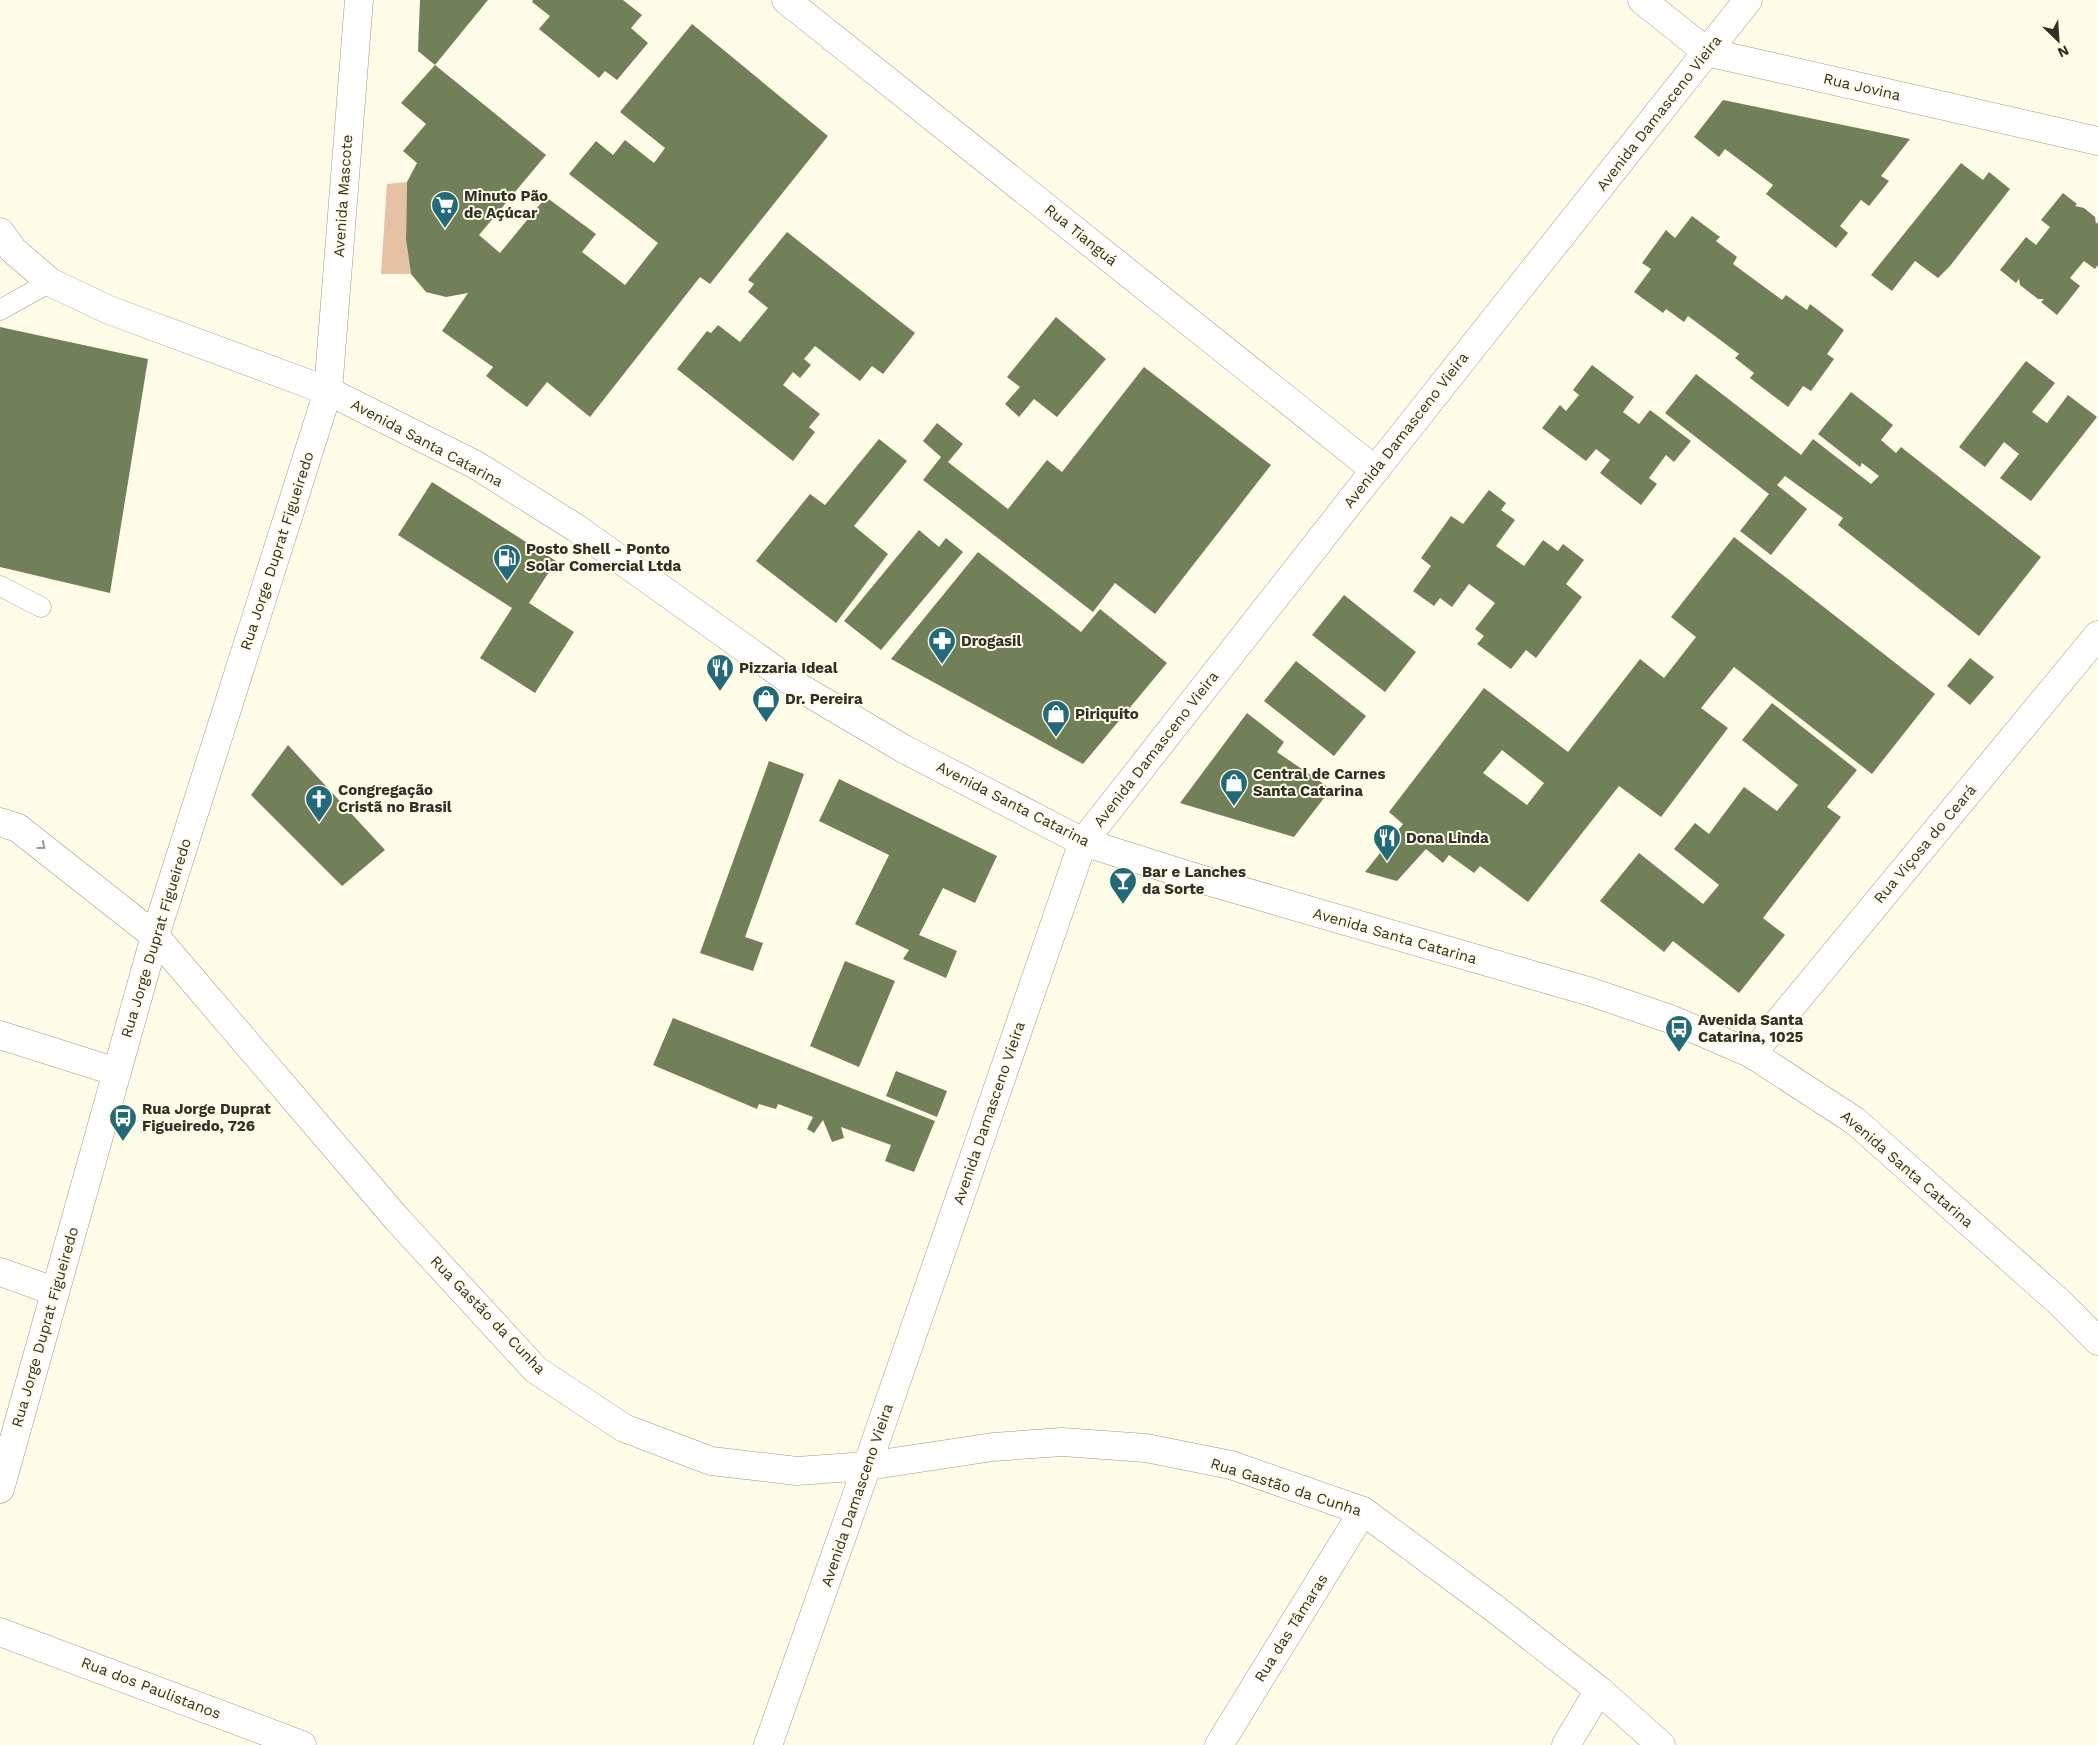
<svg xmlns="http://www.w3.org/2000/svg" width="2098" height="1745" viewBox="0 0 2098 1745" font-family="'Work Sans',sans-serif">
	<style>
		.green { fill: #e5c1a6 }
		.building { fill: #718058; fill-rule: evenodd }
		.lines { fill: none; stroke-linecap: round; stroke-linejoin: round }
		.service-casing { stroke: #9c9a86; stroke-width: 21 }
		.minor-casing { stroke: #9c9a86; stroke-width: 29 }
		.tertiary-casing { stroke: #9c9a86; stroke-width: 29 }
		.service { stroke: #fff; stroke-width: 20 }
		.minor { stroke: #fff; stroke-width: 28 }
		.tertiary { stroke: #fff; stroke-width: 28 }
		.oneway { stroke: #989894 }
		.labels { text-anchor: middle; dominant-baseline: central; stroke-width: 4; stroke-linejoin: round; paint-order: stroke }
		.street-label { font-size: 15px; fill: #313028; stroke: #fefce6 }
		.poi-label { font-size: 15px; font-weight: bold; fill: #313028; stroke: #fefce6; text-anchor: start }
	</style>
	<rect width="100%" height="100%" fill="#fefce6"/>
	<!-- green -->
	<path class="green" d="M407,182l-1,58 5,34h-30l6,-90z"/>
	<!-- building -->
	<path class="building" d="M420,0h68l-53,65 -17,-14z
		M533,0h90l19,15 -11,13 17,15 -31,37 -12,-9 -6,7 -60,-49 11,-13 -18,-14z
		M692,24l136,112 -118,148 -10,-7 -110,140 -43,-35 -20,25 -41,-31 7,-9 -51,-36 26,-38 -22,4 -20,-5 -15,-18 -5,-34 1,-58 10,-19 -14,-12 23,-27 -25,-21 34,-38 111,90 -67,80 21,18 46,-56 50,37 -14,18 43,33 33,-42 -89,-69 27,-33 17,14 12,-15 29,23 11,-15 -45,-36z
		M1723,100l154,32 33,7 -29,37 8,5 -20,25 -8,-6 -21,26 8,7 -12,15 -70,-54 7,-9 -48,-36 -6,8 -25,-20z
		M1961,163l22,17 6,-8 21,17 -60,77 -12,12 -23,-17 -23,30 -21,-16z
		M2063,193l14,11 -2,2 9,2 11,9 1,7 2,-2v43l-3,4 -11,-8 -14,17 10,8 -23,29 -16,-13 3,-3h-6l-18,-14 -1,-6 -3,4 -16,-13 26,-33 10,8 14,-18 -9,-7z
		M1692,216l28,21 -4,4 21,16 -4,7 49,36 4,-5 21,15 3,-6 34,26 -17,24 7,5 -23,32 -8,-5 -15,21 -38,-29 4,-5 -19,-15 4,-4 -51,-38 -4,6 -18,-13 -3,4 -29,-21 17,-23 -9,-6 24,-33 9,8z
		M787,232l128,101 -32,41 -11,-8 -12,15 -45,-35 -11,13 7,6 -11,13 -7,-6 -10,13 37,29 -11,13 6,5 -22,29 -116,-92 30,-38 4,2 7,-8 22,17 28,-34 -20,-16 6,-8 -6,-4z
		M1056,317l50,42 -49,58 -23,-18 -15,18 -14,-13 15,-17 -13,-10z
		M0,327l148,32 -38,234 -110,-26z
		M2026,361l29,22 -23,29 15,11 21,-28 29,22 -66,84 -31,-23 19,-24 -15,-12 -19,25 -26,-20z
		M1592,365l42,32 -11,15 16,12 11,-14 41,31 -17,21 -8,-7 -17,23 8,6 -16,21 -41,-32 10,-13 -14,-11 -10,12 -44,-33 18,-23 6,6 13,-16 -6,-5z
		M1144,367l127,98 -116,149 -40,-31 -22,29 -170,-132 18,-23 -18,-16 14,-18 26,21 -15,18 60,47 39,-49 15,12z
		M1696,374l105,81 12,-16 58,45 8,-8 -17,-13 -2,4 -42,-33 33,-42 42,33 -12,15 15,13 5,-6 140,110 -62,79 -141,-111 5,-7 -58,-42 -8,9 30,24 -36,46 -31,-24 29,-37 -104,-81z
		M879,439l28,22 -53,65 34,28 -52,69 -80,-62 54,-67 15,11z
		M432,482l124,79 -27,42 45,29 -39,61 -55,-35 32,-50 -114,-73z
		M1489,490l17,13 -5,7 14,10 -19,26 28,20 19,-26 15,11 5,-7 21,16 -18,24 16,13 -46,61 -10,-8 -15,19 -34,-25 7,-8 -9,-7 20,-26 -26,-19 -17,23 -12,-9 -6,8 -21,-15 18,-25 -10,-8 30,-42 12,8z
		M919,530l20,17 7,-9 17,14 -82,98 -37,-29z
		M1734,537l201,157 -63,80 -138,-107 -33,41 27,20 -67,89 -42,-31 -91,116 -48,-36 -6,7 -25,-18 -6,8 -17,-14 -29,32 -32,-9 38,-48 -14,-12 95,-124 84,64 72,-93 24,19 32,-41 -25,-20zM1502,750l42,33 -17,22 -44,-32z
		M978,552l103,80 19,-23 67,54 -84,101 -192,-105z
		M1344,595l72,57 -31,40 -73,-57z
		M1970,658l24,19 -24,28 -23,-19z
		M1296,661l70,55 -32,40 -70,-55z
		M1772,703l85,67 -30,37 14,10 -78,101 22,17 -46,58 -66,-52 -9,11 -64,-51 39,-48 64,51 16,-19 -45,-36 21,-26 14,11 35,-47 33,24 21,-26 -56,-45z
		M1247,713l37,29 -7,10 54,37 -37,48 -114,-34z
		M288,745l97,105 -43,36 -91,-91z
		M769,761l35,13 -59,163 18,6 -10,28 -53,-18z
		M839,779l158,77 -22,47 -32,-15 -24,47 38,16 -11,27 -43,-19 6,-9 -54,-26 34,-69 -70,-34z
		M845,961l50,20 -36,86 -49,-21z
		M673,1018l262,103 -21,51 -29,-11 6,-16 -50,-18 3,11 -12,4 -9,-22 -9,13 -7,-4 6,-12 -35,-13 -2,5 -17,-5 -2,5 -104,-44z
		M896,1071l51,20 -10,26 -51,-21z"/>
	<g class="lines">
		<defs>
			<path id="service" d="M0,310l50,-28
				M0,586l41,21"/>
			<path id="minor" d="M786,0l589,470
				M1642,0l65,52 391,89
				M328,391l31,-391
				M0,822l18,6 137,108 242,283 139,151 88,58 87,33 86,10 70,-5 126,-19 69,-5 84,6 85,17 132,46 131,97 105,82 62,55
				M0,1035l117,37
				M1752,1054l346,-419
				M0,1272l54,19
				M0,1632l302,113
				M768,1745l99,-279 216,-624 292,-372 373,-470
				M1219,1745l144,-234
				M1566,1745l33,-55"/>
			<path id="tertiary" d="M0,232l13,18 37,32 59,28 219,81 148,74 100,63 223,159 105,62 179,93 114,36 394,114 82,28 79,34 103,67 203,180 40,40
				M0,1489l155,-553 173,-545"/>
		</defs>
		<!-- service casing -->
		<use href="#service" class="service-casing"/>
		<!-- minor casing -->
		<use href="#minor" class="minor-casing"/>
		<!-- tertiary casing -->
		<use href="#tertiary" class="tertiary-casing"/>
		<!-- service -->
		<use href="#service" class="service"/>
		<!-- minor -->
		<use href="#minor" class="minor"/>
		<!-- tertiary -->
		<use href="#tertiary" class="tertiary"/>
	</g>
	<!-- one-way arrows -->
	<defs><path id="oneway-chevron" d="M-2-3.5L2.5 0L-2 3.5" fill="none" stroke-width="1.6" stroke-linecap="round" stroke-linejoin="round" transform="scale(1.25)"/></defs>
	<use class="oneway" href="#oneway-chevron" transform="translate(42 846) rotate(38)"/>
	<!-- icons -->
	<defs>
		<symbol id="supermarket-pin" viewBox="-11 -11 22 30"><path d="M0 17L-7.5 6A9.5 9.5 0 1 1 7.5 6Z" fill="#236a78" stroke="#fefce6"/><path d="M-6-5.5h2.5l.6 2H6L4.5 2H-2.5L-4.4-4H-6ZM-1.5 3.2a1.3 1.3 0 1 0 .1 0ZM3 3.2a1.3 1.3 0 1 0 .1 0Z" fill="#fff"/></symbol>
		<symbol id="fuel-pin" viewBox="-11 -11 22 30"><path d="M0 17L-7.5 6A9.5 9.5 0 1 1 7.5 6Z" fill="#236a78" stroke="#fefce6"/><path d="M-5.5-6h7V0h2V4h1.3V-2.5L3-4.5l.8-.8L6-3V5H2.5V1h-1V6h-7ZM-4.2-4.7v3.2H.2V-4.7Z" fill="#fff"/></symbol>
		<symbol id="pharmacy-pin" viewBox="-11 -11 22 30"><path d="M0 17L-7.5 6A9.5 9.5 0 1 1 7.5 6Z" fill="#236a78" stroke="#fefce6"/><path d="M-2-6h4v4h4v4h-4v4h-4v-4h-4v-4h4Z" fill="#fff"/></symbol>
		<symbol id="restaurant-pin" viewBox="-11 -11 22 30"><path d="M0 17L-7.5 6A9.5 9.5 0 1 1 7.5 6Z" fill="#236a78" stroke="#fefce6"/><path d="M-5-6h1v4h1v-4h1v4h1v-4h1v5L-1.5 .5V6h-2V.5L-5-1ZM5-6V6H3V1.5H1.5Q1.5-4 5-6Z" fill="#fff"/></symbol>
		<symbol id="shop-pin" viewBox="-11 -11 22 30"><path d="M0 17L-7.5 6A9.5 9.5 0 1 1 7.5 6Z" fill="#236a78" stroke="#fefce6"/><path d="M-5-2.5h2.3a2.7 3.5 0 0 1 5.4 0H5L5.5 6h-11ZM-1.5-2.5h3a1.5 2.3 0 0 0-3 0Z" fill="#fff"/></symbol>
		<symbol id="church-pin" viewBox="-11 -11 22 30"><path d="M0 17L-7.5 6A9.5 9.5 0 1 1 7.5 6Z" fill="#236a78" stroke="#fefce6"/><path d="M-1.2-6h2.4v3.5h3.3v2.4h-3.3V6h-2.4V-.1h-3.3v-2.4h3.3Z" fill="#fff"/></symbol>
		<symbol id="bar-pin" viewBox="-11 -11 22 30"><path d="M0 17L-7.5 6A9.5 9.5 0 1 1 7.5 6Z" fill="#236a78" stroke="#fefce6"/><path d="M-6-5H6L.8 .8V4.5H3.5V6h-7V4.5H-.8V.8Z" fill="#fff"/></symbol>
		<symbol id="bus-pin" viewBox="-11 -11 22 30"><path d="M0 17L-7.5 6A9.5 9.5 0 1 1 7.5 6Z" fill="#236a78" stroke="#fefce6"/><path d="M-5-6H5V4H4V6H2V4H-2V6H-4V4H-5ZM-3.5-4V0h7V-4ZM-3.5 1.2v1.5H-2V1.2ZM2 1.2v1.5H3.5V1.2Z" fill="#fff"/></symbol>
	</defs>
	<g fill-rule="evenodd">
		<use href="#supermarket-pin" x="429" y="189" width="32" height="43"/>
		<use href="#fuel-pin" x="491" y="542" width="32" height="43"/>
		<use href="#pharmacy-pin" x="926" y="625" width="32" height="43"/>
		<use href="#restaurant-pin" x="704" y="652" width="32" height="43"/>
		<use href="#shop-pin" x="750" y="683" width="32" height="43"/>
		<use href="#shop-pin" x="1040" y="698" width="32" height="43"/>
		<use href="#shop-pin" x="1218" y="767" width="32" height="43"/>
		<use href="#church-pin" x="303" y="783" width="32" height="43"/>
		<use href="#restaurant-pin" x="1371" y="822" width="32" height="43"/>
		<use href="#bar-pin" x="1107" y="865" width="32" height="43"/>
		<use href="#bus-pin" x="1663" y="1013" width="32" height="43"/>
		<use href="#bus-pin" x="107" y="1102" width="32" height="43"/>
	</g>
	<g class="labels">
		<!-- street labels -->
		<g class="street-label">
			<text transform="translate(1862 87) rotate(13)">Rua Jovina</text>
			<text transform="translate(1659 113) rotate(-52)">Avenida Damasceno Vieira</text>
			<text transform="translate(343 196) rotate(-86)">Avenida Mascote</text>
			<text transform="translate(1081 235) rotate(39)">Rua Tianguá</text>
			<text transform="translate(1406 430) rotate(-52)">Avenida Damasceno Vieira</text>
			<text transform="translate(427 443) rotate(28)">Avenida Santa Catarina</text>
			<text transform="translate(277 551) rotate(-72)">Rua Jorge Duprat Figueiredo</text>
			<text transform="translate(1156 749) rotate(-52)">Avenida Damasceno Vieira</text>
			<text transform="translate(1013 804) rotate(27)">Avenida Santa Catarina</text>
			<text transform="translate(1925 844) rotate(-50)">Rua Viçosa do Ceará</text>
			<text transform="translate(1395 936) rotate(16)">Avenida Santa Catarina</text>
			<text transform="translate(156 938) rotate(-73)">Rua Jorge Duprat Figueiredo</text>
			<text transform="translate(989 1113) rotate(-71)">Avenida Damasceno Vieira</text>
			<text transform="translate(1907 1169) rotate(41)">Avenida Santa Catarina</text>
			<text transform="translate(488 1315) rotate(46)">Rua Gastão da Cunha</text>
			<text transform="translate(45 1327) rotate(-74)">Rua Jorge Duprat Figueiredo</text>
			<text transform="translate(1286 1487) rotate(18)">Rua Gastão da Cunha</text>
			<text transform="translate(857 1495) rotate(-71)">Avenida Damasceno Vieira</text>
			<text transform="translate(1291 1628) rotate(-58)">Rua das Tâmaras</text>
			<text transform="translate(151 1688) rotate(21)">Rua dos Paulistanos</text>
		</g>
		<!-- poi labels -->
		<g class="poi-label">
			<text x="464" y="196">Minuto Pão<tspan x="464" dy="17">de Açúcar</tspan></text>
			<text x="526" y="549">Posto Shell - Ponto<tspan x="526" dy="17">Solar Comercial Ltda</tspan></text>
			<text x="961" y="641">Drogasil</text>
			<text x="739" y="668">Pizzaria Ideal</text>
			<text x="785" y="699">Dr. Pereira</text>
			<text x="1075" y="714">Piriquito</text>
			<text x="1253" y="774">Central de Carnes<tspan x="1253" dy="17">Santa Catarina</tspan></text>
			<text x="338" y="790">Congregação<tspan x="338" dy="17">Cristã no Brasil</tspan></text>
			<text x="1406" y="838">Dona Linda</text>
			<text x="1142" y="872">Bar e Lanches<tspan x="1142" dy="17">da Sorte</tspan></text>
			<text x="1698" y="1020">Avenida Santa<tspan x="1698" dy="17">Catarina, 1025</tspan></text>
			<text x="142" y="1109">Rua Jorge Duprat<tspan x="142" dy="17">Figueiredo, 726</tspan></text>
		</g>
	</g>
	<!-- north arrow -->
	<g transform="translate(2058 40) rotate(155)" stroke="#fefce6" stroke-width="4" paint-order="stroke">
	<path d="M0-4L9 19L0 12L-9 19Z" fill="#313028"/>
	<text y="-8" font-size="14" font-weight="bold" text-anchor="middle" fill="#313028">N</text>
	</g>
</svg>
